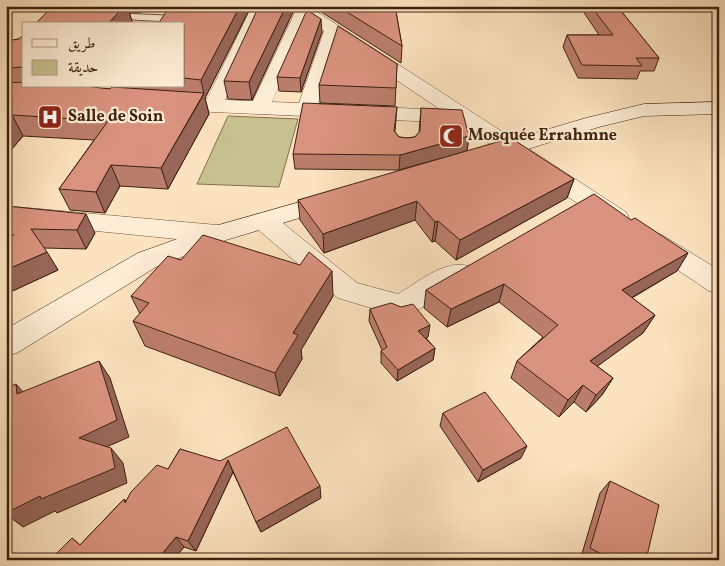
<svg xmlns="http://www.w3.org/2000/svg" width="725" height="566" viewBox="0 0 725 566" font-family="Vollkorn,Amiri,serif">
	<style>
		.green { fill: #c6c18e; stroke: #82704e }
		.lines { fill: none; stroke-linecap: round; stroke-linejoin: round }
		.service-casing { stroke: #6e513b; stroke-width: 2 }
		.minor-casing { stroke: #6e513b; stroke-width: 1 }
		.secondary-casing { stroke: #3e200f; stroke-width: 1 }
		.service { fill: #fdedd5; fill-rule: evenodd }
		.minor { fill: #fdedd5; fill-rule: evenodd }
		.secondary { fill: #fdedd5; fill-rule: evenodd }
		.wall { fill: #bb7e6c; stroke: #3e200f }
		.shaded-wall { fill: #986658; stroke: #3e200f }
		.building { fill: #d9927e; stroke: #3e200f }
		.labels { text-anchor: middle; dominant-baseline: central; stroke-width: 4.5; stroke-linejoin: round; paint-order: stroke }
		.far-poi-label { font-size: 16px; font-weight: bold; fill: #3e200f; stroke: #fdedd5; text-anchor: start }
	</style>
	<rect width="100%" height="100%" fill="#fce3bf"/>
	<filter id="stains"><feTurbulence type="fractalNoise" baseFrequency=".004" numOctaves="4"/><feColorMatrix values="0 0 0 0 .2 0 0 0 0 .09 0 0 0 0 .02 0 0 0 .5 -.17"/></filter>
	<radialGradient id="worn" r=".72"><stop offset=".6" stop-color="#630" stop-opacity="0"/><stop offset="1" stop-color="#630" stop-opacity=".3"/></radialGradient>
	<!-- green -->
	<path class="green" d="M228,116l70,3 -19,68 -82,-3z"/>
	<g class="lines">
		<defs>
			<path id="service" d="M109,13l68,3 5,3 -5,3 -71,-4 -2,-2z"/>
			<path id="minor" d="M252,6h15l-42,94 28,1 42,-89 -5,-6h18l318,206 3,6 -3,6 -9,2 -9,-2 -149,-101 -246,-11 -51,-5 -3,-4 3,-4h45zM307,20l17,11 -25,72 -27,-1zM337,40l104,70 -123,-6z
				M6,206l211,19 9,3 4,6 -4,6 -9,3 -211,-21z
				M264,213l9,2 84,68 41,11c19,-11 47,-35 70,-28l4,7 -4,7 -57,34 -10,3 -63,-19 -83,-71 -3,-6 3,-6z
				M653,232l9,3 57,35v24l-10,-3 -65,-44 -4,-6 4,-6z"/>
			<path id="secondary" d="M719,102v12l-75,2 -45,11 -113,35 -8,-2 -3,-5 3,-5 108,-32 58,-14z
				M335,192l8,3 4,5 -4,5 -117,35 -70,27 -139,86 -11,3v-27l132,-76 70,-25z"/>
		</defs>
		<!-- service casing -->
		<use href="#service" class="service-casing"/>
		<!-- minor casing -->
		<use href="#minor" class="minor-casing"/>
		<!-- secondary casing -->
		<use href="#secondary" class="secondary-casing"/>
		<!-- service -->
		<use href="#service" class="service"/>
		<!-- minor -->
		<use href="#minor" class="minor"/>
		<!-- secondary -->
		<use href="#secondary" class="secondary"/>
	</g>
	<!-- wall -->
	<path class="wall" d="M53,6h92l-5,7 -11,-1 3,9z
		M180,6h71l-46,92 4,16 -41,75 -48,-3 -15,27 -35,-3 -11,-21 35,-49 -71,-4 -17,20v-115l13,-2 5,-5v52l86,3 17,-1v-2h57v-62l-5,-16z
		M312,6h83l7,40 -1,17z
		M581,6h36l42,52 -5,13h-14l-3,8 -59,-1 -15,-31 4,-12h32l-18,-27z
		M293,12l-41,88 -24,-1 -4,-18z
		M322,32l-21,60 -22,-1 -2,-14z
		M397,64l-2,42 -75,-3 -1,-18z
		M397,107l-2,25 4,5 8,1 8,-1 4,-5 2,-24 48,28 -2,15 -68,19 -104,-1 -2,-15z
		M574,179l-7,19 -111,62 -21,-19 -3,1 -17,-22 -91,33 -24,-33 -2,-20z
		M6,206l89,27 -9,16 -42,-1 14,22 -52,24z
		M631,220l57,33 -11,18 -45,27 23,17 -12,18 -46,33 16,12 -11,17 -16,17 -12,-10 -15,15 -48,-39 6,-17 26,-24 -44,-35 -52,25 -23,-19 2,-18z
		M181,260l152,36 -32,54 1,9 -22,37 -135,-50 -12,-25 7,-7 -9,-18z
		M370,309l58,28 -2,1 9,10 -2,12 -36,21 -16,-18v-12l1,-1 -13,-29z
		M443,413l78,45 -43,24 -38,-56z
		M180,449l141,49 -60,34 -28,-60 -37,79 -12,-4 -11,13h-123l22,-22 8,7 44,-46 2,2 42,-32z
		M610,481l36,79h-61l-4,-3 19,-64z"/>
	<!-- shaded-wall -->
	<path class="shaded-wall" d="M85,6h21l-15,17z
		M124,6h3l5,15 -2,3h-22z
		M138,6h7l-5,7z
		M240,6h11l-46,92 4,16 -41,75 -7,-21 43,-74 -3,-14z
		M286,6h6l1,6 -41,88 -3,-18z
		M321,19l1,13 -21,60 -1,-14z
		M12,115l11,21 -17,20v-34z
		M469,136l-2,15 -68,19 1,-15z
		M111,165l9,21 -15,27 -9,-21z
		M574,179l-7,19 -111,62 4,-20z
		M417,201l-2,19 -91,33 -1,-19z
		M86,214l9,19 -9,16 -9,-19z
		M438,221l-3,20 -3,1 3,-20z
		M47,252l11,18 -52,24v-24z
		M688,253l-11,18 -65,38 10,-19z
		M332,271l1,25 -32,54 1,9 -22,37 -5,-23 18,-40z
		M504,284l-5,18 -52,25 4,-18z
		M655,315l-12,18 -63,46 10,-18z
		M430,325l-2,12 -11,5 1,-11z
		M435,348l-2,12 -36,21 1,-11z
		M99,361l11,17 19,59 -36,16 -14,-15z
		M613,378l-11,17 -16,17 10,-17z
		M16,384l15,17 -14,-7z
		M583,385l-9,17 -15,15 9,-17z
		M527,446l-6,12 -43,24 5,-12z
		M111,448l12,15 4,20 -70,30 -2,-2 -32,16 -17,-13v-1z
		M228,460l5,12 -37,79 -8,-10z
		M320,486l1,12 -60,34 -5,-10z
		M176,537l8,10 -11,13h-16z"/>
	<!-- building -->
	<path class="building" d="M53,6h32v2h18l1,-2h20l-16,18h-73z
		M180,6h60l-39,74 -17,-2v-54h-26l10,-15 11,-1z
		M259,6h27l-37,76 -25,-1z
		M337,6h58l7,40z
		M591,6h26l42,52h-23l6,8 -60,-1 -15,-30h46z
		M307,10l14,9 -21,59 -23,-1z
		M338,26l59,38 -1,24 -77,-3z
		M24,34v33l-18,1v-27l13,-2z
		M24,82v4h60l26,3 2,-2 92,6 -43,75 -50,-3 -15,27 -37,-3 49,-68 -96,-6 -6,7v-39z
		M303,103l94,4 -3,24 5,6 8,1 8,-1 5,-6 1,-23 41,2 7,26 -69,19 -107,-1z
		M511,138l63,41 -114,61 -22,-19 -3,1 -18,-21 -94,33 -25,-34z
		M594,194l37,26 4,-2 53,35 -66,37 33,25 -65,46 23,17 -17,17 -13,-10 -15,15 -51,-39 41,-36 -54,-41 -53,25 -25,-19z
		M6,206l80,8 -9,16 -46,-1 16,23 -41,18v-32l8,-3 -8,1z
		M203,235l97,30 9,-13 23,19 -39,62 5,2 -23,38 -142,-52 16,-18 -18,-7 37,-40 13,4z
		M391,303l10,4 12,-3 17,21 -12,6 17,17 -37,22 -17,-19 6,-4 -17,-38z
		M99,361l18,59 -38,18 32,10 4,20 -74,31 -1,-3 -34,17v-125l10,-4 1,10z
		M485,392l42,54 -44,24 -40,-57z
		M287,427l33,59 -64,36 -28,-62 -40,81 -12,-4 -19,23h-107l22,-22 8,7 44,-46 1,4 6,-11 26,-27 11,4 12,-20 40,12z
		M610,481l49,24 -13,55h-33l-23,-12z"/>
	<!-- icons -->
	<defs>
		<symbol id="hospital-square" viewBox="-11 -11 22 22"><rect x="-9" y="-9" width="18" height="18" rx="4" fill="#8f2418" stroke="#fdedd5"/><path d="M-5-5h3v3.5h4V-5h3V5h-3V1.5h-4V5h-3Z" fill="#fff"/></symbol>
		<symbol id="mosque-square" viewBox="-11 -11 22 22"><rect x="-9" y="-9" width="18" height="18" rx="4" fill="#8f2418" stroke="#fdedd5"/><path d="M3.5-4.9A6 6 0 1 0 3.5 4.9A5 5 0 1 1 3.5-4.9Z" fill="#fff"/></symbol>
	</defs>
	<g fill-rule="evenodd">
		<use href="#hospital-square" x="36" y="103" width="28" height="28"/>
		<use href="#mosque-square" x="437" y="122" width="28" height="28"/>
	</g>
	<g class="labels">
		<!-- far-poi labels -->
		<g class="far-poi-label">
			<text x="68" y="117">Salle de Soin</text>
			<text x="468" y="136">Mosquée Errahmne</text>
		</g>
	</g>
	<!-- margin -->
	<rect width="725" height="566" fill="none" stroke="#fce3bf" stroke-width="25"/>
	<rect x="8" y="8" width="710" height="551" fill="none" stroke="#3e200f" stroke-width="2.5"/>
	<rect x="12" y="12" width="700" height="541" fill="none" stroke="#3e200f"/>
	<!-- legend -->
	<rect x="22" y="22" width="162" height="65" fill="#fdedd5" stroke="#b19b86"/>
	<rect x="32" y="39" width="25" height="8" fill="#fdedd5" stroke="#b19b86"/>
	<text x="68" y="48" font-size="15" fill="#3e200f">طريق</text>
	<rect x="32" y="60" width="25" height="15" fill="#c6c18e" stroke="#b19b86"/>
	<text x="68" y="72" font-size="15" fill="#3e200f">حديقة</text>
	<rect width="100%" height="100%" filter="url(#stains)"/>
	<rect width="100%" height="100%" fill="url(#worn)"/>
</svg>
